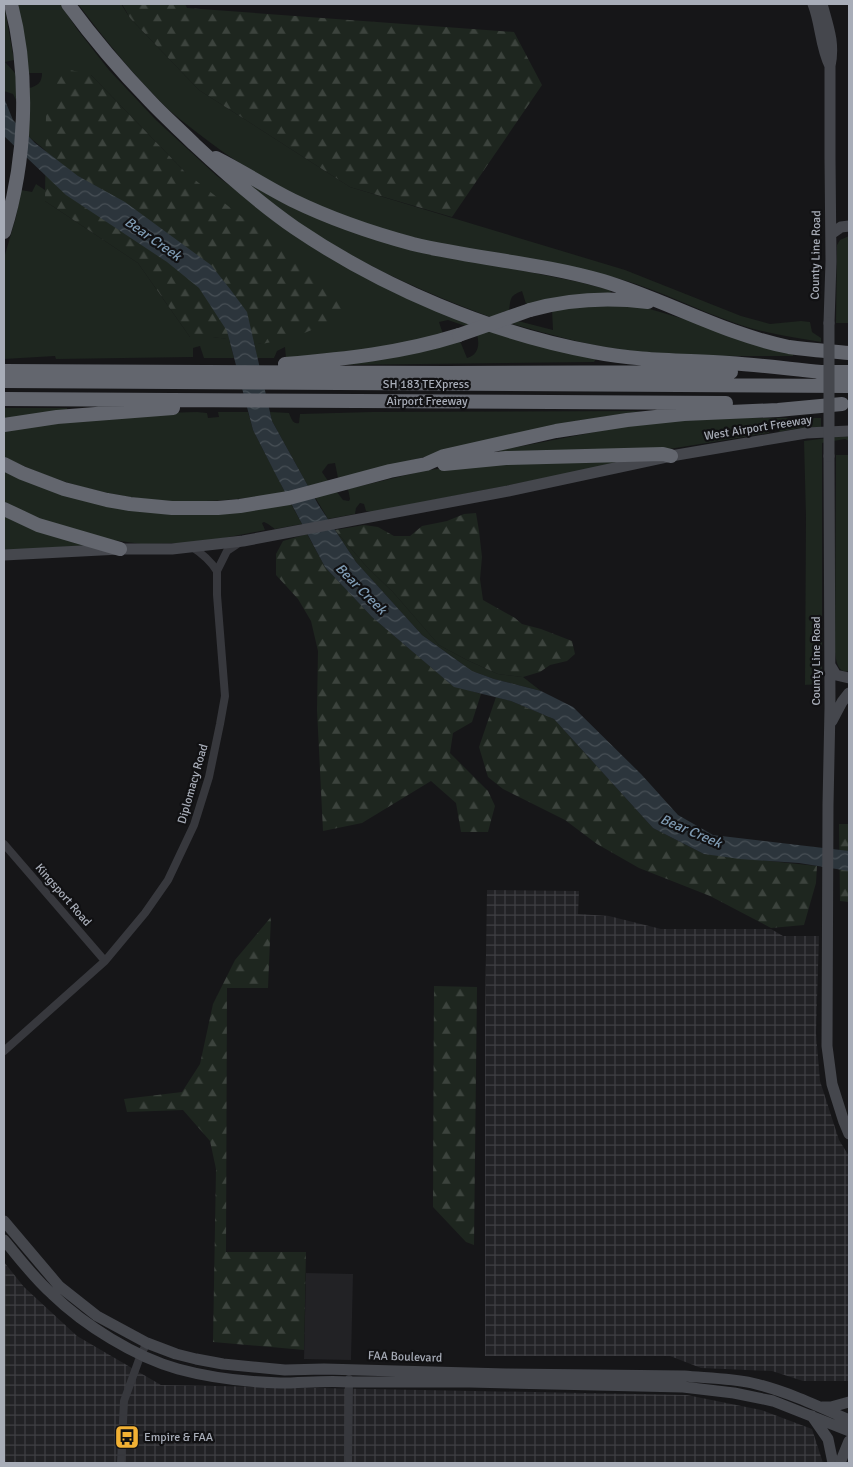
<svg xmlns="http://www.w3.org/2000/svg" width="853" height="1467" viewBox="0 0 853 1467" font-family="Signika,sans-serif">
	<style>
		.built { fill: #222225 }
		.industrial { fill: url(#industrial-grid) }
		.green { fill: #1e261f }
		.forest { fill: url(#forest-firs) }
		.water { fill: url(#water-waves) }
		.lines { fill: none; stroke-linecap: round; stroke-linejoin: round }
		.street { stroke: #37383d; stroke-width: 8 }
		.secondary { stroke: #45474d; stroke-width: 11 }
		.highway { stroke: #63666e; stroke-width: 14 }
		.secondary-bridge { stroke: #45474d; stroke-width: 11 }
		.highway-bridge { stroke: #63666e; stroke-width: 14 }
		.labels { text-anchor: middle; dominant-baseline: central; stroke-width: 4.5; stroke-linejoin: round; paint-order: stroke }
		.street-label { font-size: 12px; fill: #a8adb8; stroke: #111113 }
		.poi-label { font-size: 12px; fill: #a8adb8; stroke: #111113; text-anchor: start }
		.water-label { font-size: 14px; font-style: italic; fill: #7f9bb3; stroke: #111113 }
	</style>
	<defs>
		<pattern id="industrial-grid" width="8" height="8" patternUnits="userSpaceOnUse" patternTransform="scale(1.25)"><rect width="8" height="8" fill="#222225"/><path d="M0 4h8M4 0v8" fill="none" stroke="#3f3f43"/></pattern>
		<pattern id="forest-firs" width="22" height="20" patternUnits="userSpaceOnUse" patternTransform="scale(1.25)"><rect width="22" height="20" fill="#1e261f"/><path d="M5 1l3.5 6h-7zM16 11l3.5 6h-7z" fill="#3c433d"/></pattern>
		<pattern id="water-waves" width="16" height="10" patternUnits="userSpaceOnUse" patternTransform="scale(1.25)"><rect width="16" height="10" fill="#2c353c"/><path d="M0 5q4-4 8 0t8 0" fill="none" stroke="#485056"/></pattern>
	</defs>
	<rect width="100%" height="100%" fill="#161618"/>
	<!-- built -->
	<path class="built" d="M306,1273l47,1 -2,86 -47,-1z"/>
	<!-- industrial -->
	<path class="industrial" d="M487,890l92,1 -1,23 31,2 52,13h110l12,7h36l-3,97 4,48 19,59 10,16v225h-46l-31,-10 -71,-3 -31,-12h-185v-335z
		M4,1262l20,25 53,49 84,49 526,10 74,15 51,19 11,34h-819z"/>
	<!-- green -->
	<path class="green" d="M4,4l10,56 -9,2 11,12v26l-3,-6 -9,-3z
		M18,4h42l17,25 32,41 47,50 61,56 81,61 179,88 -6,3 -23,-8 -9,2 5,15 -33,8 -125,13 -1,-11 -8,4 -3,7h-17l-3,-16 8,2 -77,-172 -94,-97 -45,39v37l-18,-15 1,-48c9,-2 13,-6 13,-15h-14z
		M78,4h43l9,14 69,72 151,97 275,83 116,46 29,8 31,-3 9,1 2,10 9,6v4c-29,-5 -59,-9 -86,-19 -38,-13 -76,-33 -115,-44 -66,-18 -136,-25 -203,-40 -79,-17 -159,-58 -222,-108 -9,-7 -18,-14 -26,-21 -34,-33 -63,-69 -91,-106z
		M229,168l205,85 145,29 31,8 1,3 -84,14 -5,-16c-13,5 -11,8 -13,20h-5l-4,6 -4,2c-75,-27 -153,-62 -217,-110 -17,-13 -33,-27 -50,-41z
		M36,184l9,6v11l93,62 52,74h23l16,2 5,19h-30l-4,-12 -7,2v9l-137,2 -1,-3 -51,3v-101l12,-41 5,-27 11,2z
		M849,236v87h-13l1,-78 3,-5z
		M584,305l59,2 150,44v5c-56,0 -113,1 -169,-6 -39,-5 -78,-17 -116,-27l6,-3 39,10 -1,-20z
		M488,330l108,29 -2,3 -260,3 126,-24 7,17c11,-3 13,-13 10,-23z
		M4,408h63v3l-63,9z
		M641,411l-72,11 -231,56 -3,-15 -7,1 -6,8 6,9 -20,5 -36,-65 -2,-9 19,1c2,5 4,12 10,10l1,-9 72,-2z
		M197,412l10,1 1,5 11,-1 -1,-5h30l5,18 32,62c-101,19 -188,10 -281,-35v-28l157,-16z
		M722,418h99v9l-23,1 -18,4 -2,-1 6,-3 -1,-3 -15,-1 1,9 -106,17 -164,2 2,-2 120,-23 40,-5z
		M843,436l6,1v4l-4,-2 -23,4v230c-2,12 -5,11 -17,12l1,-169 -2,-75z
		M836,455h13v216c-11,3 -13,-10 -14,-19z
		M620,460l2,3 -250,49 -6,-1 -2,-7 -4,-1 -4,5 -1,6 -27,5 -13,-22 22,-5 6,8 6,1 1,-2 -2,-10 75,-18 48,-7z
		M4,471l88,31 199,2 11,20 -27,5 -7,-5 -4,-2 -2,1 3,7 -41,8 -39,5 -44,1 -49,-7 -88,-31z
		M4,515l88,30 -88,6z
		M335,530l32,37 26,25 46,53 28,15 31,14 25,3 18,14 -47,-12 -22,-8 -50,-36 -66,-73z"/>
	<!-- forest -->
	<path class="forest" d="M122,4h63l2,4 327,24 28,53 -90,132 -102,-30 -151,-97 -69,-72z
		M62,68l29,7 94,97 118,93 51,47 -59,25 -33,7 -49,-7h-23l-52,-74 -93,-62 1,-87z
		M476,513l3,18 3,26 -2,22 3,21 32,18 7,6 19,5 31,12 3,13 -8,7 -17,4 -10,7 -17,5 -25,-3 -31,-14 -28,-15 -46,-53 -26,-25 -32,-37 29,-5 14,2 16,9h16l12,-10 25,-5 17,-7z
		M307,534l18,33 47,50 80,68 29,9 -9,28 -19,11 -3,20 38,38 7,15 -7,26h-27l-5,-29 -25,-22 -69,42 -39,8 -6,-121 1,-59 -7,-30 -13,-22 -22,-24v-21l7,-13z
		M496,697l15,4 43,18 99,109 51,26 113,12 -1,17 -12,42 -33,3 -61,-32 -71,-28 -42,-24 -32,-24 -62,-31 -15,-12 -9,-30z
		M839,824h10v78l-9,-1z
		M271,917l-3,71h-41l-1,264h80l-2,98 -91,-8 3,-173 -6,-28 -27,-31 -56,2 -3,-13 58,-7 18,-28 13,-60 22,-44z
		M434,986l43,1 -3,258 -8,-3 -33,-35z"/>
	<!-- water -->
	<path class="water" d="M4,98l9,22 22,23 43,33 47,26 86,63 19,24 17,23 25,109 46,83 38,58 66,73 50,36 22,8 47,12 32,16 68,67 37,41 35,20 136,16v20l-50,-8 -59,-4 -36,-5 -51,-26 -99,-109 -43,-18 -57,-14 -82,-70 -47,-50 -48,-90 -24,-47 -26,-99 -28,-43 -32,-26 -101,-67 -62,-59z"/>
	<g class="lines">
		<!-- street -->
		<path class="street" d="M192,547c11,7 18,13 25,24
			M4,844l101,117
			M4,1051l101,-90 40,-48 23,-33 26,-55 15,-48 11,-53 5,-28 -8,-101v-24l10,-20 12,-8
			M121,1463l3,-62 17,-47 6,-11
			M348,1463l1,-84"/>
		<!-- secondary -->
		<path class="secondary" d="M813,4c8,20 7,42 17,62
			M822,4c6,22 13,39 8,62v92l1,103 -2,62
			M831,234l10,-7 8,-1
			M829,456l1,252 -2,97 -1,241 5,38 12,38 5,12
			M4,555l116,-6h52l71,-8 265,-50 163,-35 135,-23 43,-2
			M830,665l6,10 13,3
			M832,721l10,-19 7,-9
			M4,1221l55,65 38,30 50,27 29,11 20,5 27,5 62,6 39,-1 182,5 178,2c22,2 46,2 68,7 34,8 66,23 97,37
			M4,1240c16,19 30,38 48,54 32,31 83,63 126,75 33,9 69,13 102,14 23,0 46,-3 69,-1h121l213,5 51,6 39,8 76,30
			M822,1407h9l18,-5
			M812,1416l16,23 5,24
			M840,1463l9,-22"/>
		<!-- highway -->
		<path class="highway" d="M68,4c25,34 53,67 82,97 14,15 30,29 44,43 32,30 65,59 101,84 87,59 195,105 299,124 45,9 90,8 135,11 31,2 61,6 92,9
			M216,158c26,13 50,29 76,42 39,19 80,33 121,44 63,15 128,19 190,37 63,19 121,53 186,66 20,3 40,4 60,6
			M4,232c22,-70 26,-156 7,-228
			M530,310c39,-11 77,-13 118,-8
			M285,364c59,-5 117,-11 174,-29
			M4,371l442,2 285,-1
			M818,372h31
			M4,381l845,5
			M4,399l722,4
			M4,425l53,-8 116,-9
			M4,464l18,9 42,16 43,11 23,4 42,4h46l22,-2 49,-8 101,-27 36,-7 18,-8 112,-25 71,-11 57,-6 94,-4 64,-6
			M444,464l62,-6 157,-4 8,2
			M4,509l34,16 82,24"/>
		<!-- secondary-bridge -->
		<path class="secondary-bridge" d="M829,323v133"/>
		<!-- highway-bridge -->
		<path class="highway-bridge" d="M459,335l71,-25"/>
	</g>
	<!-- icons -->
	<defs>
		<symbol id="bus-square" viewBox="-11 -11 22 22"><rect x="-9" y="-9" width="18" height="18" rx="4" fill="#f2b134" stroke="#111113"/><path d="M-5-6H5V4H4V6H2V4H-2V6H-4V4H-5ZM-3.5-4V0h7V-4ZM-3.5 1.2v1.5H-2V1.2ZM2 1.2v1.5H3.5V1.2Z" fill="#111"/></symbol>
	</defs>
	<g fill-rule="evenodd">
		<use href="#bus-square" x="113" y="1423" width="28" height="28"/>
	</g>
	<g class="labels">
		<!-- street labels -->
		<g class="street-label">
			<text transform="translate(816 255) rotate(-89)">County Line Road</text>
			<text x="426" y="384">SH 183 TEXpress</text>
			<text x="427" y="401">Airport Freeway</text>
			<text transform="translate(758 428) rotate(-9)">West Airport Freeway</text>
			<text transform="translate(816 661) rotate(-90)">County Line Road</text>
			<text transform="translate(193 784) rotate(-74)">Diplomacy Road</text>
			<text transform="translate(63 895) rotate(49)">Kingsport Road</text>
			<text transform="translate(405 1357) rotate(2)">FAA Boulevard</text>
		</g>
		<!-- poi labels -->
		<g class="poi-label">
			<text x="144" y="1437">Empire &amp; FAA</text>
		</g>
		<!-- water labels -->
		<g class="water-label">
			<text transform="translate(153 239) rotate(35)">Bear Creek</text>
			<text transform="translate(361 589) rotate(45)">Bear Creek</text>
			<text transform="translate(691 831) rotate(23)">Bear Creek</text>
		</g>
	</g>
	<!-- border -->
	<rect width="853" height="1467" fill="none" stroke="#a8adb8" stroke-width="10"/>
</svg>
